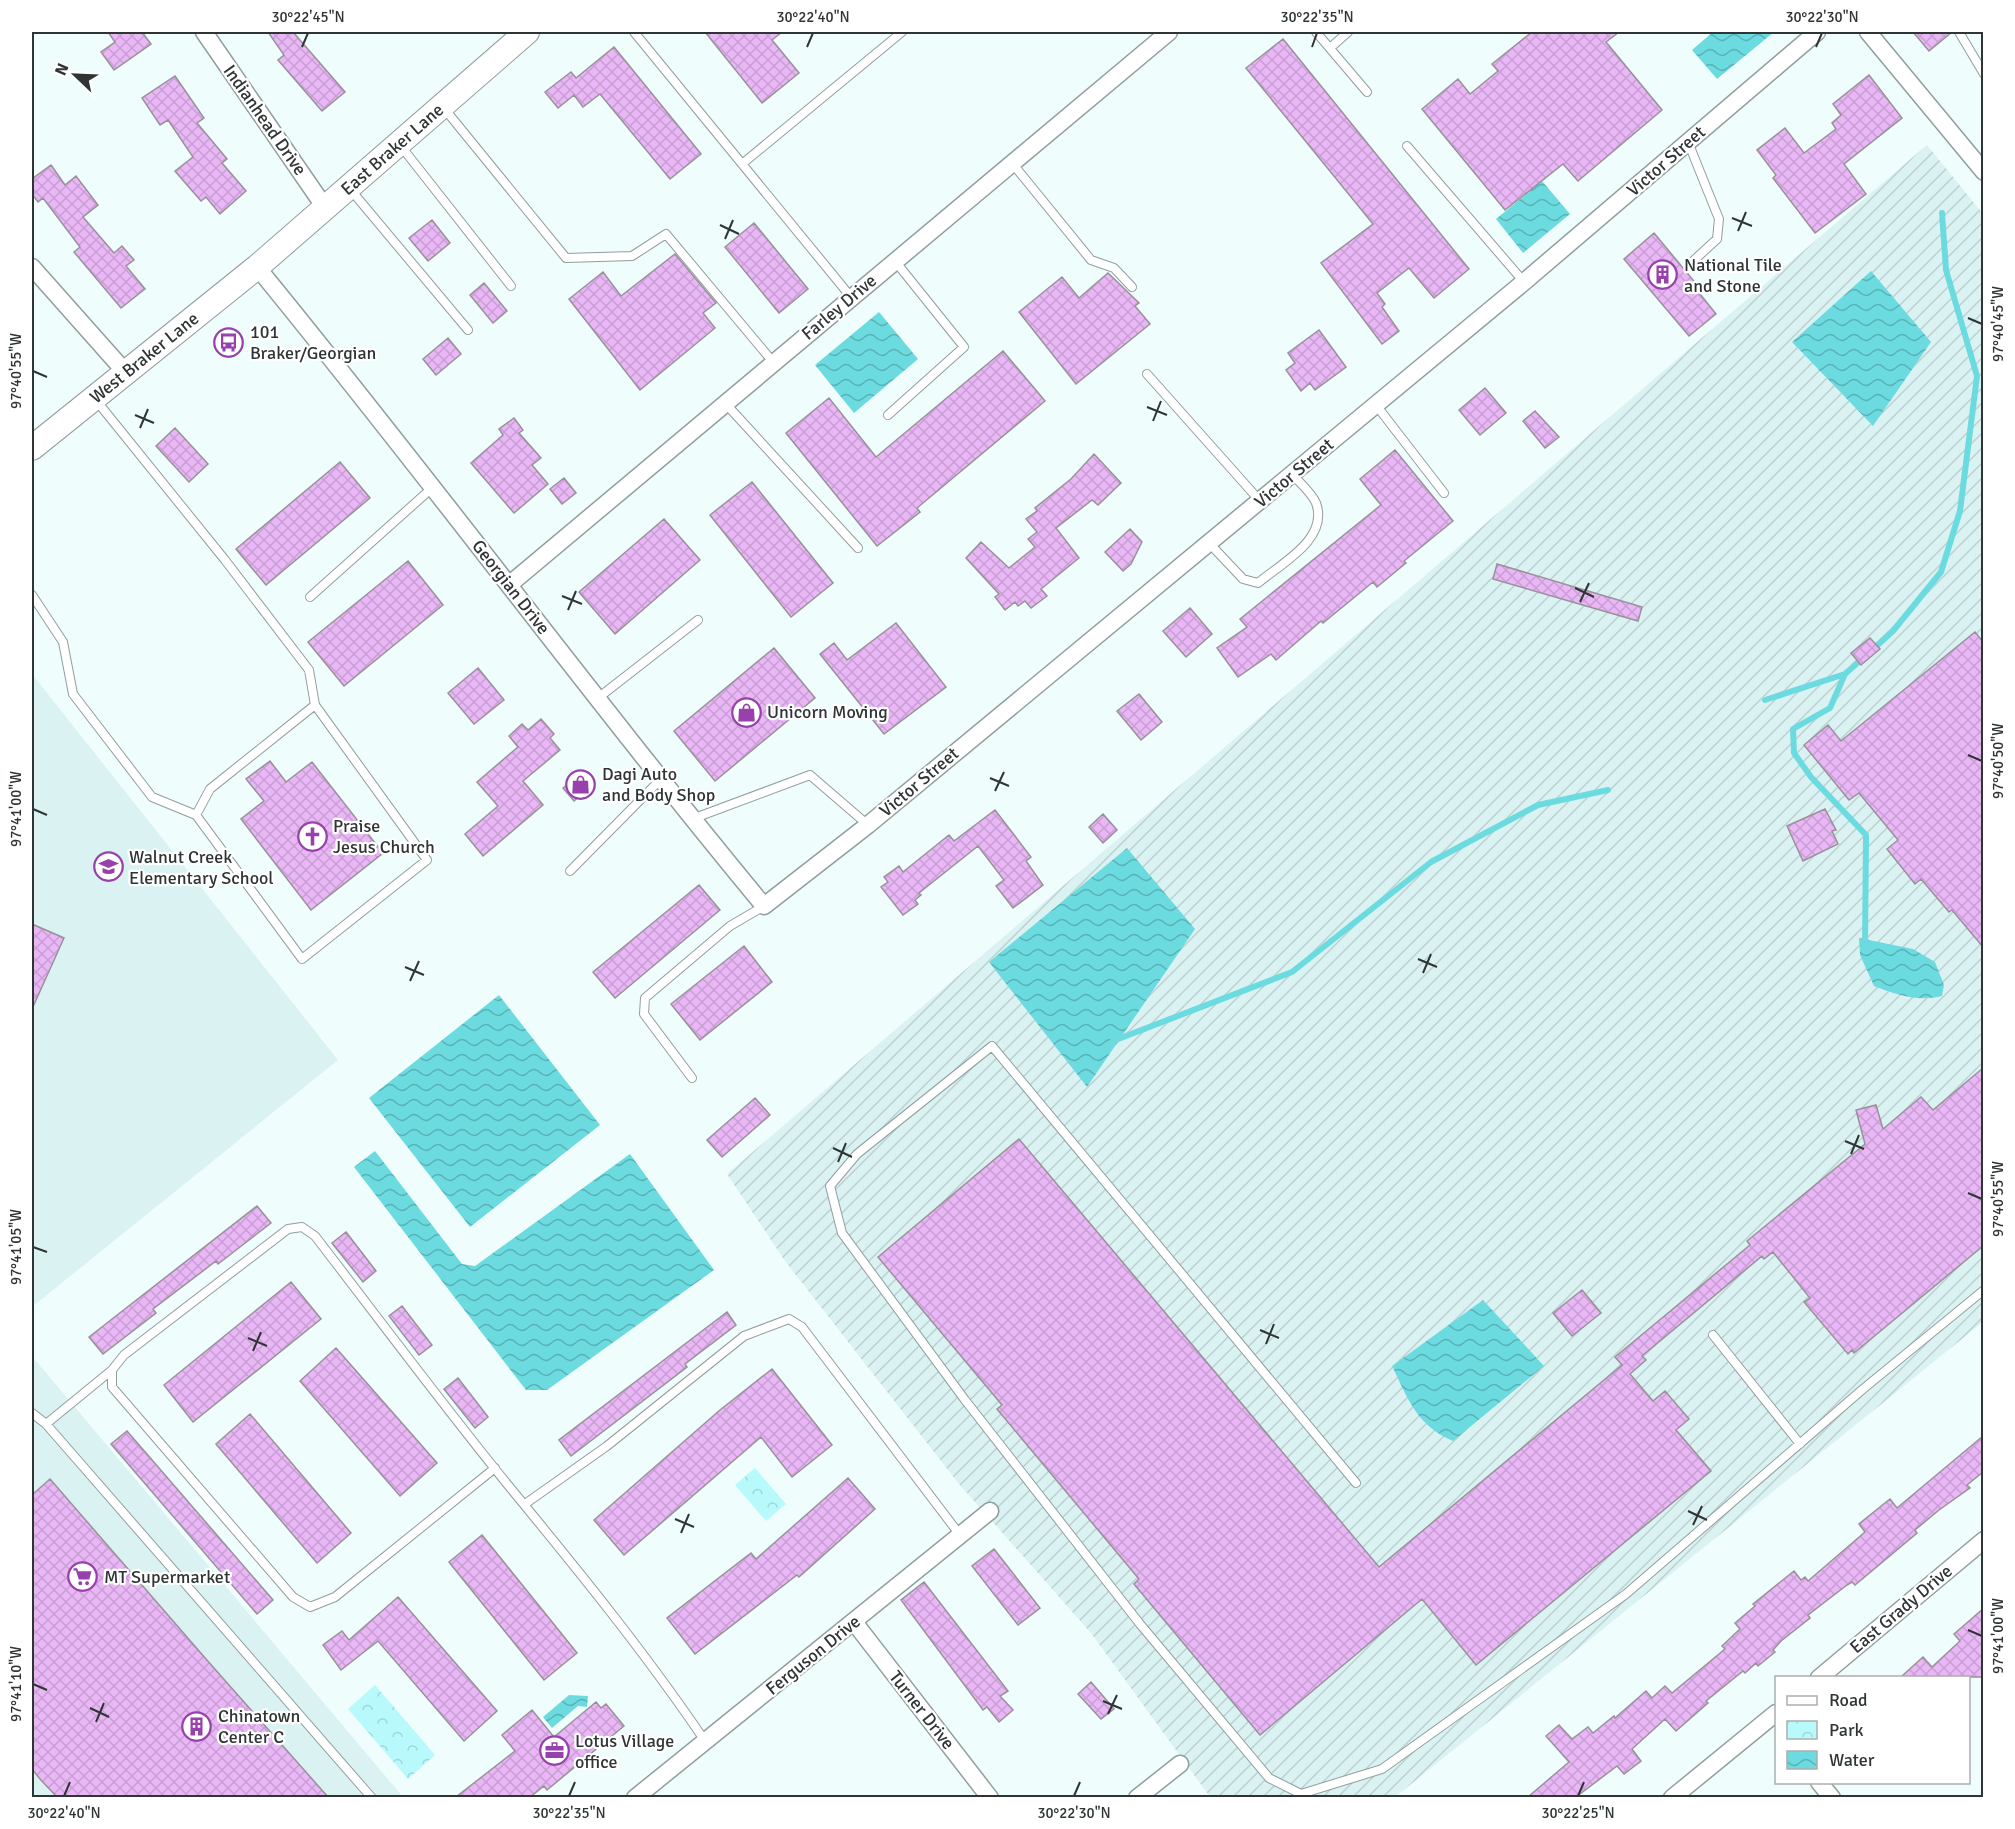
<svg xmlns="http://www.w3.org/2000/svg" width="2015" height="1829" viewBox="0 0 2015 1829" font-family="Signika,sans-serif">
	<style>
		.built { fill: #dbf2f3 }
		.industrial { fill: url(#industrial-furrows) }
		.park { fill: url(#park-crowns) }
		.water { fill: url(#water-waves) }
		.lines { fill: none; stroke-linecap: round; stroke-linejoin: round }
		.stream { stroke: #6cdbe0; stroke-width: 6 }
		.building { fill: url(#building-cross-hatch); stroke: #989199; stroke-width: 1.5 }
		.lane-casing { stroke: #919e9e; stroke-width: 10 }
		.street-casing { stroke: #919e9e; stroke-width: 19 }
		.secondary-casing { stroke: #919e9e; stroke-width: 26 }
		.lane { stroke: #fff; stroke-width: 8 }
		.street { stroke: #fff; stroke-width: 16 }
		.secondary { stroke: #fff; stroke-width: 24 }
		.ticks { fill: none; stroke: #2f3434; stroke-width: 2 }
		.labels { text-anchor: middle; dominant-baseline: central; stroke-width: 4.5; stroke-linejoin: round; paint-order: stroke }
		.street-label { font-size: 18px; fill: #2f3434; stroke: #fff }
		.poi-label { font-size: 18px; fill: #2f3434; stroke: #fff; text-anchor: start }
		.neatline { fill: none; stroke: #2f3434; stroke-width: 2 }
		.ticks-label { font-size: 15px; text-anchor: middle; fill: #2f3434 }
	</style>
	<defs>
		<pattern id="industrial-furrows" width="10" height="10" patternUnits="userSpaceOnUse" patternTransform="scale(1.5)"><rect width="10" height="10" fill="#dbf2f3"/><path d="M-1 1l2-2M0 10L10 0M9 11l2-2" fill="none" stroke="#bcd0d1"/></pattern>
		<pattern id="park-crowns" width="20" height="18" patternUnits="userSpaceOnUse" patternTransform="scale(1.5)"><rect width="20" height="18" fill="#b8f9fc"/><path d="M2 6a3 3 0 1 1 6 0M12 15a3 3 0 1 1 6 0" fill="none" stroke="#9ed6d9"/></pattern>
		<pattern id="water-waves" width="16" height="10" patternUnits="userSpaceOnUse" patternTransform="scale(1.5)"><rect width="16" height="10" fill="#6cdbe0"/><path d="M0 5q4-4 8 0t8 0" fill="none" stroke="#59b2b6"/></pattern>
		<pattern id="building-cross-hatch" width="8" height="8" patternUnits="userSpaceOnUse" patternTransform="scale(1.5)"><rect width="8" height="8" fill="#eab7f6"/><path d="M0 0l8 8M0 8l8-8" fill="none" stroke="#c99ed4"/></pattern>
	</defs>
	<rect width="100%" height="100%" fill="#effdfd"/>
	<!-- built -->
	<path class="built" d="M32,674l306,386 -306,247z
		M32,1356l10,12 361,429h-371z"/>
	<!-- industrial -->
	<path class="industrial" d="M1927,145l56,69v1108l-588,475h-185l-119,-164 -132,-149 -174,-223 -58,-87z"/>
	<!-- park -->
	<path class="park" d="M755,1468l31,36 -20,17 -31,-36z
		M375,1685l60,70 -27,24 -60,-70z"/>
	<!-- water -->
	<path class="water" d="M1713,32h61l-57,47 -25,-29z
		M1542,181l28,33 -47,39 -27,-34z
		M1871,271l60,71 -58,84 -81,-84z
		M879,312l39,47 -64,54 -39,-48z
		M1127,848l68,81 -108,158 -98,-125z
		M1859,938l54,11 22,13 9,23 -2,11c-25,6 -45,-1 -68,-10l-14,-31z
		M499,995l101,130 -130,102 -101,-129z
		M375,1151l87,113 13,2 155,-112 84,116 -167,120h-21l-172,-223z
		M1483,1300l61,66 -91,75c-36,-15 -45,-42 -61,-75z
		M569,1695l19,1 -1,11 -9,-1 -26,22 -9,-11z"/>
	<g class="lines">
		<!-- stream -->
		<path class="stream" d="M1871,651l22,-20 48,-59 19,-61 17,-135 -31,-106 -4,-57
			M1845,674l-15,34 -37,21 1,24 17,24 55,58 -1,110
			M1765,700l80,-26 19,-17
			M1113,1041l179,-69 139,-110 107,-57 70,-15"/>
	</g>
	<!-- building -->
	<path class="building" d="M108,32h34l9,12 -37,26 -13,-18 14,-10z
		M268,32h25l52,60 -23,19 -44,-51 6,-5z
		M705,32h77l-10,8 27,33 -37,30z
		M1532,32h87l-13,10 56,68 -84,71 -15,-17 -58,46 -83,-101 36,-30 12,15 28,-23 -6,-7z
		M1913,32h39l-23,19z
		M1283,39l186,230 -35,29 -25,-30 -32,25 8,11 -3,3 17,24 -17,13 -61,-81 52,-39 -127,-156z
		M614,47l87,107 -31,25 -70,-85 -17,13 -9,-12 -16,13 -13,-16 26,-20 5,6z
		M1869,75l33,43 -58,46 22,30 -51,39 -42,-55 3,-3 -19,-25 28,-22 19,25 32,-24 -4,-6 9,-8 -8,-11z
		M175,76l29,42 -7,5 30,36 -5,4 24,28 -26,23 -14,-17 -5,4 -26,-30 18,-14 -25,-37 -8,5 -18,-27z
		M51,165l14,20 11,-9 22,29 -15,12 31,36 8,-7 12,14 -8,6 19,23 -24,19 -47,-56 6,-5 -37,-49 -5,4 -6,-8v-15z
		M432,220l18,23 -22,18 -19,-23z
		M754,223l54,66 -29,24 -54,-66z
		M1654,233l49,59 -3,2 16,20 -27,22 -65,-77z
		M675,254l41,49 -13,10 12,15 -75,62 -71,-91 34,-27 18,24z
		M1108,273l31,30 -4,3 15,18 -74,60 -57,-72 43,-35 17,21z
		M484,283l23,28 -14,12 -23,-28z
		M1319,330l27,37 -31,23 -5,-7 -9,8 -15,-21 9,-7 -7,-10z
		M448,338l13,16 -25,21 -13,-16z
		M1003,351l42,50 -128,107 3,4 -43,34 -91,-113 43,-35 47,59z
		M1485,388l21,25 -26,22 -21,-25z
		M1535,411l24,26 -14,11 -22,-27z
		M514,418l9,12 -4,3 22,25 -9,7 16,19 -34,29 -43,-50 32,-28 -4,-6z
		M175,428l33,36 -19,18 -33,-36z
		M1395,450l58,71 -49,40 2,2 -29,24 -4,-5 -50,41 -2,-2 -45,39 -5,-6 -33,23 -21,-29 30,-21 -7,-8 141,-114 -21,-26z
		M1094,454l27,29 -23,22 -6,-5 -36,28 23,30 -38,31 6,7 -16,12 -6,-7 -7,5 -3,-4 -10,8 -10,-13 4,-3 -33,-36 15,-16 28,26 26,-21 -7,-8 9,-7 -11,-13 11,-8 -2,-3 36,-29z
		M340,462l30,36 -104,87 -30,-36z
		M564,478l12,15 -14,11 -12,-15z
		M752,482l81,101 -42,34 -81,-102z
		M664,519l36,41 -85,74 -36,-42z
		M1130,529l12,13 -11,22 -8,7 -18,-19z
		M408,561l35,44 -99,81 -36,-44z
		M1497,564l145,43 -4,14 -145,-42z
		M1190,608l22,26 -26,23 -23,-26z
		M896,623l50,64 -62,47 -64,-80 14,-11 13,17z
		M1975,632l8,10v305l-31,-37 -3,2 -28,-33 -6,5 -28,-35 11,-9 -39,-47 -10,7 -45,-55 24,-20 13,16z
		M1870,638l10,11 -19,16 -10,-12z
		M774,648l41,50 -100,83 -41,-50z
		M478,668l26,32 -30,24 -26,-31z
		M1139,694l23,28 -21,18 -24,-29z
		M541,719l13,15 -4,4 10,12 -37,31 20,24 -60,51 -18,-22 33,-28 -21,-24 41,-35 -9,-11 13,-12 6,6z
		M270,761l16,21 26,-20 71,91 -72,57 -70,-91 23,-18 -18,-22z
		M579,775l10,13 -15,13 -11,-13z
		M1825,809l11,21 -4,1 6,13 -35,17 -16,-35z
		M995,810l36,47 -5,4 17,24 -30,23 -17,-22 8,-6 -26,-34 -59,47 2,2 -6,5 3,4 -15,11 -22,-28 7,-5 -4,-5 15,-11 4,6 46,-37 5,6z
		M1103,814l14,16 -14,13 -14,-16z
		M699,885l21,25 -105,88 -22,-26z
		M32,924l32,14 -32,71z
		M744,946l28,36 -72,58 -29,-36z
		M1983,1068v178l-129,107 -2,-3 -4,4 -44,-52 6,-4 -37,-46 -9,7 -2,-3 -120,100 4,4 -16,14 23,27 12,-10 24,28 -13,11 35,41 -235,194 -54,-66 -162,136 -126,-151 5,-5 -142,-170 5,-4 -124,-148 141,-118 360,428 243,-202 -7,-8 135,-112 -3,-4 118,-97 -9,-34 20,-5 7,24 38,-32 12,13z
		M755,1098l15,17 -48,42 -15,-17z
		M257,1206l14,17 -53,41 -2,-3 -63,48 3,4 -53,41 -14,-17z
		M346,1232l30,39 -13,11 -31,-39z
		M291,1282l30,37 -128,103 -29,-37z
		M1582,1290l19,23 -29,23 -19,-23z
		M402,1306l30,39 -13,10 -30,-39z
		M727,1312l9,13 -51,39 2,3 -116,89 -12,-16z
		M336,1348l101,115 -37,33 -100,-115z
		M772,1369l60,76 -40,32 -31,-40 -137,118 -30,-35 126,-110z
		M458,1378l30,39 -13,11 -31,-39z
		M250,1414l101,119 -34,30 -101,-119z
		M127,1431l146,169 -16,14 -146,-170z
		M1983,1436v36l-16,13 3,3 -31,22 -24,20 2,3 -62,52 -3,-3 -5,3 -39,30 2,3 -29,23 -8,9 2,2 -17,14 -2,-3 -11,10 -2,-2 -37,30 2,2 -32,28 -11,-12 -33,30 9,12 -17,13 -7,-8 -41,31h-48l41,-35 -23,-26 13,-11 13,14 16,-12 5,6 21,-17 1,2 31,-27 6,7 13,-12 7,7 53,-44 -3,-3 18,-17 -5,-6 20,-17 -2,-2 41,-33 7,9 4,-3 3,4 57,-49 -6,-8 31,-25 7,9z
		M848,1478l27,31 -76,68 -2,-2 -102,79 -28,-36 84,-65 5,6z
		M50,1479l156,180 122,138h-271l-17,-18 -8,-10v-274z
		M482,1535l95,118 -33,27 -95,-118z
		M994,1549l46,59 -22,17 -46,-59z
		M924,1582l84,109 -8,5 13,14 -14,12 -12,-15 -4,3 -82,-110z
		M398,1597l99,114 -33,30 -86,-100 -37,29 -18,-25 19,-14 7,9z
		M1983,1609v68h-82l22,-20 9,10 28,-26 -6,-7z
		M1091,1682l23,27 -13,10 -23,-25z
		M596,1702l5,6 5,-4 18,22 -77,64 -3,-4 -14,11h-74l59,-46 -13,-16 30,-25 22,27z"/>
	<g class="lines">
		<defs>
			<path id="lane" d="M634,32l217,265
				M1316,32l51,60
				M1959,32l25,42
				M1330,48l18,-16
				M443,107l123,151 66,-2 34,-22 107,128
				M1688,142l31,77 -2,20 -25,23
				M400,145l111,141
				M1407,146l117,136
				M1012,163l79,97 23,8 18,19
				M742,164l160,-132
				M350,189l118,141
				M1147,374l113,127
				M95,399l130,161 84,110 6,35 112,155 -125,99 -106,-144 14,-26 105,-84
				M725,403l133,145
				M1376,405l68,88
				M888,415l76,-68 -69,-86
				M1209,543l34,36 15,4c24,-20 71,-44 58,-80 -4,-10 -17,-21 -24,-29
				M32,595l31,47 10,52 79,103 44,18
				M310,597l122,-109
				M598,698l100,-78
				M692,819l118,-44 58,50
				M570,871l90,-91
				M692,1078l-48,-64 1,-16 85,-72 34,-20
				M1713,1335l87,109
				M32,1413l14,11 326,374
				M46,1424l66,-54
				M495,1468l-160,129 -25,10 -17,-10 -181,-210v-17l12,-15 164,-126 14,-2 13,9c64,83 127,168 193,249 69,84 136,166 197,256
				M1356,1483l-364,-437 -135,108 -27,32 12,47 123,167 175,224 129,154 32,16 81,-25 244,-175 237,-205 121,-99
				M525,1504l82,-58 137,-110 45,-17 13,8 158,208"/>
			<path id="street" d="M204,32l122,177
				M1868,32l116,140
				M32,267l95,107
				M257,267c173,211 334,430 507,639l104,-81 656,-543 293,-250
				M510,584l659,-552
				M854,1622l136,176
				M1819,1678l165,-138
				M1819,1782l13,16
				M635,1798l355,-287
				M1137,1798l43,-34
				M1672,1798l104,-85"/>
			<g id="secondary">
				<path id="s1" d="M32,448l225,-181 270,-235"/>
			</g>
		</defs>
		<!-- lane casing -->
		<use href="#lane" class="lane-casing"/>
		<!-- street casing -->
		<use href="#street" class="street-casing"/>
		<!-- secondary casing -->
		<use href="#secondary" class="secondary-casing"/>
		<!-- lane -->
		<use href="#lane" class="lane"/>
		<!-- street -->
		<use href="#street" class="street"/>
		<!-- secondary -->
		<use href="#secondary" class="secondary"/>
	</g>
	<!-- ticks -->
	<path class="ticks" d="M302,47l6,-14M807,47l6,-14M1312,47l5,-14M1816,47l6,-14M1732,218l20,8M720,225l19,9M1738,231l8,-19M725,239l8,-19M1968,318l14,6M33,371l14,6M1147,407l20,8M135,415l19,8M1153,421l8,-20M140,428l8,-19M1575,588l19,9M562,596l20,8M1580,602l9,-19M568,610l8,-19M1968,755l14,6M990,778l19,8M995,791l9,-19M33,809l14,6M1418,959l19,8M405,967l19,8M1423,973l8,-19M410,981l9,-20M1845,1141l19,8M833,1148l19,9M1851,1154l8,-19M838,1162l8,-19M1968,1193l14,6M33,1247l14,5M1260,1330l19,8M248,1338l19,8M1266,1344l8,-20M253,1351l8,-19M1688,1511l19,9M675,1519l19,8M1693,1525l9,-19M681,1533l8,-19M1968,1630l14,6M33,1684l14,6M1103,1701l19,8M90,1708l19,9M1108,1714l9,-19M96,1722l8,-19M64,1796l6,-14M569,1796l6,-14M1074,1796l6,-14M1578,1796l6,-14"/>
	<!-- icons -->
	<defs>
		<symbol id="building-ring" viewBox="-11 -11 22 22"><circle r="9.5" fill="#fff" stroke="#9840ac" stroke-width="1.5"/><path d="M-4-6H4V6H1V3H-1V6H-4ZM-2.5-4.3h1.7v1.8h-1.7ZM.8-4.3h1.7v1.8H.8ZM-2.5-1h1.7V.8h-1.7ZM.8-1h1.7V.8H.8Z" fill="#9840ac"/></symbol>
		<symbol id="bus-ring" viewBox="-11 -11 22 22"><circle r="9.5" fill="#fff" stroke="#9840ac" stroke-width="1.5"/><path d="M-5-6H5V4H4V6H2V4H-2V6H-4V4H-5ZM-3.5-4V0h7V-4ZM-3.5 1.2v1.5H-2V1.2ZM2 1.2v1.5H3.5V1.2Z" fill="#9840ac"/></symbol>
		<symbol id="shop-ring" viewBox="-11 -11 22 22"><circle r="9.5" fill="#fff" stroke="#9840ac" stroke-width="1.5"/><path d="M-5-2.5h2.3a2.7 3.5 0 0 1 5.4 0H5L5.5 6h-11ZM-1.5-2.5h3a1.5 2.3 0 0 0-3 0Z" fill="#9840ac"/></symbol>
		<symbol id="church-ring" viewBox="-11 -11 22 22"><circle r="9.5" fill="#fff" stroke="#9840ac" stroke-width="1.5"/><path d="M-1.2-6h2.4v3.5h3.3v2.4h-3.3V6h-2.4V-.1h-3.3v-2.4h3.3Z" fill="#9840ac"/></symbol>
		<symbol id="school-ring" viewBox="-11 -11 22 22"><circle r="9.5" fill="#fff" stroke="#9840ac" stroke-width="1.5"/><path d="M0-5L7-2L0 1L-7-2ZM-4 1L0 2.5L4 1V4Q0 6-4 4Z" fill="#9840ac"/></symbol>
		<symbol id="supermarket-ring" viewBox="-11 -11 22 22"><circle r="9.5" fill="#fff" stroke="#9840ac" stroke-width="1.5"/><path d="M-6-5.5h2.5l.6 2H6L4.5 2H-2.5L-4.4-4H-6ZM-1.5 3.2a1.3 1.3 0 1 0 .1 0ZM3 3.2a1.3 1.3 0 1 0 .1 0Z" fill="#9840ac"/></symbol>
		<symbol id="office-ring" viewBox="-11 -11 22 22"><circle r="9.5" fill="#fff" stroke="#9840ac" stroke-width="1.5"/><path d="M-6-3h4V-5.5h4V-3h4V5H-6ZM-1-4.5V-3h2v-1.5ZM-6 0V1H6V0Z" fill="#9840ac"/></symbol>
	</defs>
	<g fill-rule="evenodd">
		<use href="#building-ring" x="1646" y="258" width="33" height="33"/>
		<use href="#bus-ring" x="212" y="326" width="33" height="33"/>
		<use href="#shop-ring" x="730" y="696" width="33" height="33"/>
		<use href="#shop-ring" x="564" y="768" width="33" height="33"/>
		<use href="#church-ring" x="296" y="820" width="33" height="33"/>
		<use href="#school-ring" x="92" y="850" width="33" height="33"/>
		<use href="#supermarket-ring" x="66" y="1560" width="33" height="33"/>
		<use href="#building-ring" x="180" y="1710" width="33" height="33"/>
		<use href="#office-ring" x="538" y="1734" width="33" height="33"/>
	</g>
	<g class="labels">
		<!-- street labels -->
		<g class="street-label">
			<text transform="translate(265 120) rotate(55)">Indianhead Drive</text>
			<text stroke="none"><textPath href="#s1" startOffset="468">East Braker Lane</textPath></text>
			<text transform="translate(1666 161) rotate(-41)">Victor Street</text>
			<text transform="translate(839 307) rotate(-40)">Farley Drive</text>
			<text stroke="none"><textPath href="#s1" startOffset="144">West Braker Lane</textPath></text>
			<text transform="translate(1294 473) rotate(-40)">Victor Street</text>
			<text transform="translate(511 587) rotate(52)">Georgian Drive</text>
			<text transform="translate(919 782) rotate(-40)">Victor Street</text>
			<text transform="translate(1901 1609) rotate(-40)">East Grady Drive</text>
			<text transform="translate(813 1655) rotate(-39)">Ferguson Drive</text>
			<text transform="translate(922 1710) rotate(52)">Turner Drive</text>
		</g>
		<!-- poi labels -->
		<g class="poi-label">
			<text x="1684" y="265">National Tile<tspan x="1684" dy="21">and Stone</tspan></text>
			<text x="250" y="332">101<tspan x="250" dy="21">Braker/Georgian</tspan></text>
			<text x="767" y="712">Unicorn Moving</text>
			<text x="602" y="774">Dagi Auto<tspan x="602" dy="21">and Body Shop</tspan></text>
			<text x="333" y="826">Praise<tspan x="333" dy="21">Jesus Church</tspan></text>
			<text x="129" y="857">Walnut Creek<tspan x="129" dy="21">Elementary School</tspan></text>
			<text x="104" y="1577">MT Supermarket</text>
			<text x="218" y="1716">Chinatown<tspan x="218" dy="21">Center C</tspan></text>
			<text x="575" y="1741">Lotus Village<tspan x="575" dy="21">office</tspan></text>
		</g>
	</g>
	<!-- border -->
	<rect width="2015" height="1829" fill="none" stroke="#ffffff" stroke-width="66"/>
	<!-- legend -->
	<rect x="1775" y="1676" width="195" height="108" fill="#ffffff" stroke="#acaeae" stroke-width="1.5"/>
	<rect x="1787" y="1696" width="30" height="9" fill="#ffffff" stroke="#acaeae" stroke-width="1.5"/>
	<text x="1829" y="1706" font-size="18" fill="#2f3434">Road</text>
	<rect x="1787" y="1721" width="30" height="18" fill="url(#park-crowns)" stroke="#acaeae" stroke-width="1.5"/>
	<text x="1829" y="1736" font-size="18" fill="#2f3434">Park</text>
	<rect x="1787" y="1751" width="30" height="18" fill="url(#water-waves)" stroke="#acaeae" stroke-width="1.5"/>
	<text x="1829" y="1766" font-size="18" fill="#2f3434">Water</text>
	<!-- north arrow -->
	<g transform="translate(75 75) rotate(293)" stroke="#ffffff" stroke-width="4.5" paint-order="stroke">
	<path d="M0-4.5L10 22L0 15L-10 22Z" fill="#2f3434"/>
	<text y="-9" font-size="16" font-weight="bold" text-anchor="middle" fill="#2f3434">N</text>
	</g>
	<rect x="33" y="33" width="1949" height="1763" class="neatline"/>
	<g class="ticks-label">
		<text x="308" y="22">30°22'45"N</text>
		<text x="813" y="22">30°22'40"N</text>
		<text x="1317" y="22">30°22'35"N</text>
		<text x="1822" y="22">30°22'30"N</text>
		<text transform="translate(1998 324) rotate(-90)" y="5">97°40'45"W</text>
		<text transform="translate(16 371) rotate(-90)" y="5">97°40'55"W</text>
		<text transform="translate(1998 761) rotate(-90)" y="5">97°40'50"W</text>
		<text transform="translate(16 809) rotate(-90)" y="5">97°41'00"W</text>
		<text transform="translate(1998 1199) rotate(-90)" y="5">97°40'55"W</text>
		<text transform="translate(16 1247) rotate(-90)" y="5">97°41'05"W</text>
		<text transform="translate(1998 1636) rotate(-90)" y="5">97°41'00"W</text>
		<text transform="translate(16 1684) rotate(-90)" y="5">97°41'10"W</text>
		<text x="64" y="1818">30°22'40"N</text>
		<text x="569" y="1818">30°22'35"N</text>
		<text x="1074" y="1818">30°22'30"N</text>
		<text x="1578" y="1818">30°22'25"N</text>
	</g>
</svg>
